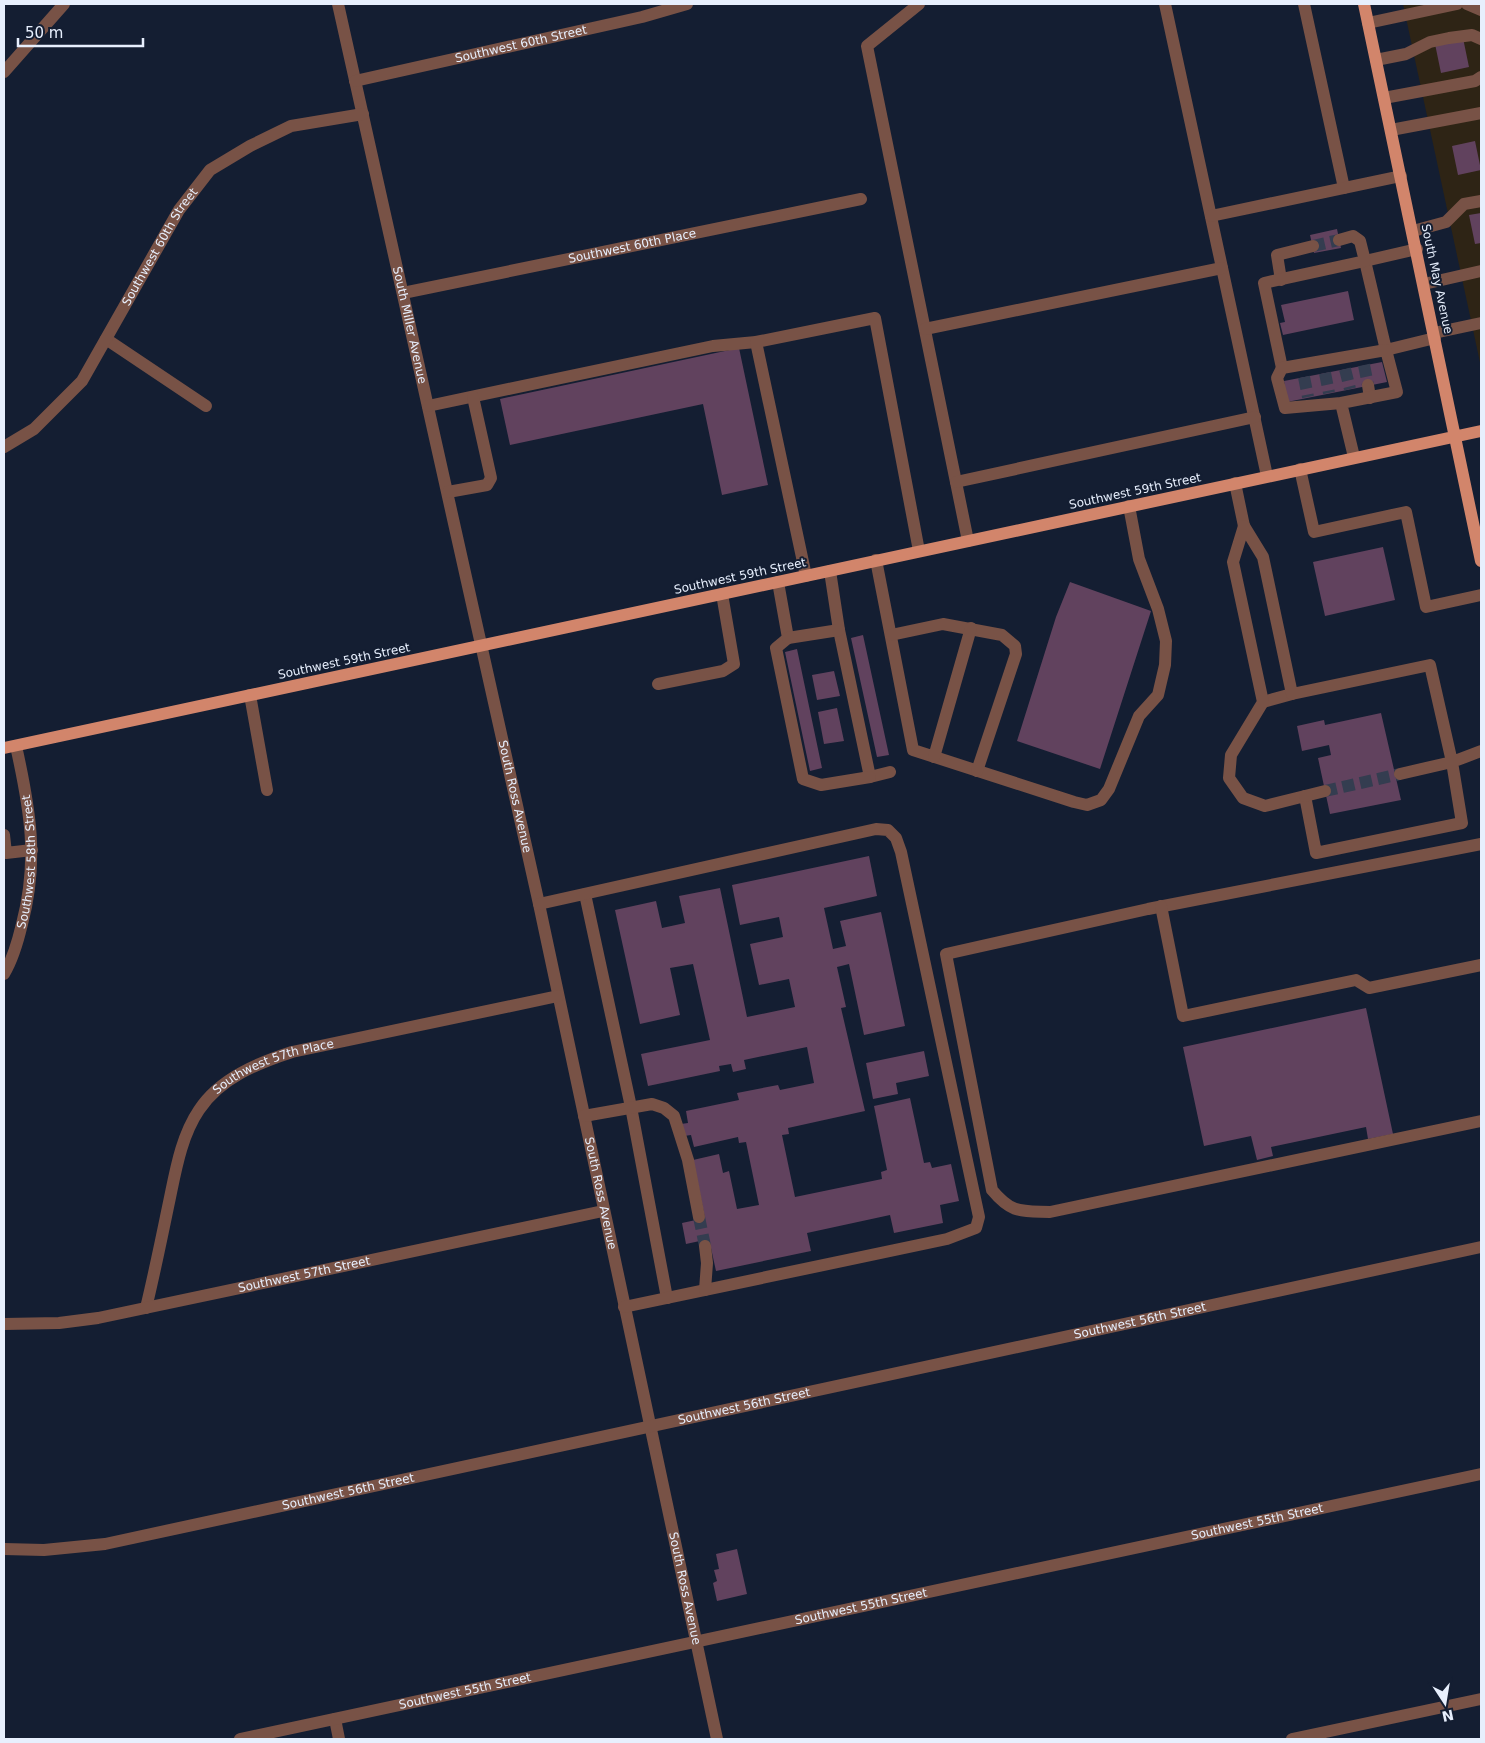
<svg xmlns="http://www.w3.org/2000/svg" width="1485" height="1743" viewBox="0 0 1485 1743" font-family="'DejaVu Sans',sans-serif">
	<style>
		.commercial { fill: #2e2415 }
		.building { fill: #61425e }
		.lines { fill: none; stroke-linecap: round; stroke-linejoin: round }
		.minor-tunnel { stroke: #343d50; stroke-width: 12; stroke-dasharray: 12 6; stroke-linecap: butt }
		.minor { stroke: #785246; stroke-width: 12 }
		.major { stroke: #d2856b; stroke-width: 12 }
		.labels { text-anchor: middle; dominant-baseline: central; stroke-width: 4; stroke-linejoin: round; paint-order: stroke }
		.street-label { font-size: 12px; fill: #e7effd; stroke: #141e32 }
	</style>
	<rect width="100%" height="100%" fill="#141e32"/>
	<!-- commercial -->
	<path class="commercial" d="M1403,4h78v363z"/>
	<!-- building -->
	<path class="building" d="M1463,38l6,29 -28,6 -6,-29z
		M1475,141l6,29 -23,5 -6,-29z
		M1481,213v30l-6,1 -6,-29z
		M1337,229l4,19 -27,5 -4,-18z
		M1348,291l6,29 -71,15 -3,-12 5,-1 -4,-17z
		M739,348l29,137 -46,10 -19,-91 -193,41 -10,-46z
		M1382,362l5,20 -100,20 -3,-21z
		M1383,547l12,53 -70,16 -12,-54z
		M1070,582l81,29 -51,158 -83,-28 39,-124z
		M863,635l26,120 -12,2 -26,-119z
		M797,649l25,119 -12,3 -25,-119z
		M834,671l6,25 -23,4 -5,-25z
		M837,708l7,33 -20,3 -6,-32z
		M1381,713l20,87 -71,14 -12,-56 13,-3 -2,-10 -27,6 -5,-25 27,-6 1,5z
		M869,856l8,40 -53,12 9,41 13,-3 -6,-25 41,-9 24,114 -41,9 -15,-71 -12,3 9,40 -5,1 24,103 -77,17 1,6 -7,1 13,62 87,-18 -1,-7 6,-2 -13,-64 36,-8 14,65 6,-1 2,6 19,-4 8,37 -19,4 3,18 -49,10 -4,-18 -83,18 4,18 -95,20 -7,-32 -23,5 -4,-21 23,-5 -12,-58 26,-6 4,19 6,-2 8,38 22,-4 -13,-63 -7,1 -1,-6 -44,10 -3,-12 -7,1 -3,-12 7,-1 -2,-12 53,-11 -2,-7 41,-8 2,5 34,-7 -7,-36 -63,13 2,9 -13,3 -2,-8 -12,2 1,5 -72,15 -7,-32 69,-14 -17,-76 -23,4 10,47 -40,9 -25,-114 41,-9 6,27 23,-5 -6,-27 41,-8 27,129 48,-10 -6,-28 -30,6 -9,-41 33,-7 -4,-20 -39,8 -8,-40z
		M1366,1008l27,126 -25,5 -2,-12 -95,20 2,9 -16,4 -6,-24 -47,10 -21,-99z
		M924,1051l5,25 -33,7 2,11 -25,5 -7,-36z
		M737,1549l10,45 -30,7 -4,-18 4,-2 -3,-11 5,-1 -3,-15z"/>
	<g class="lines">
		<!-- minor-tunnel -->
		<path class="minor-tunnel" d="M1313,246l26,-6
			M1364,365l4,20
			M1345,369l5,20
			M1325,373l4,20
			M1304,377l4,20
			M1325,791l75,-17
			M699,1217l6,29"/>
		<!-- minor -->
		<g class="minor">
			<path id="s1" d="M338,4l201,900 178,835"/>
			<path d="M919,4l-52,42 101,495"/>
			<path d="M1165,4l102,472"/>
			<path d="M1304,4l40,184"/>
			<path d="M1467,4l14,6"/>
			<path d="M1368,23l89,-19"/>
			<path d="M1376,60l30,-6 24,-12 19,-4 23,-3 9,4"/>
			<path d="M4,72l60,-68"/>
			<path id="s2" d="M355,81l287,-64 45,-13"/>
			<path d="M1384,98l91,-17 6,-4"/>
			<path d="M1391,130l90,-17"/>
			<path d="M1211,216l190,-40"/>
			<path d="M1413,231l33,-9 18,-18 17,-3"/>
			<path d="M1417,249l-52,12 21,89 49,-12"/>
			<path d="M1281,280l-4,-25 36,-9"/>
			<path d="M1424,284l57,-13"/>
			<path id="s3" d="M403,293l458,-94"/>
			<path d="M925,329l297,-61"/>
			<path d="M1434,333l47,-10"/>
			<path d="M106,339l100,67"/>
			<path d="M1282,368l-18,-85 101,-22 -5,-20 -7,-5 -14,4"/>
			<path d="M1368,385l2,13"/>
			<path d="M1341,403l-56,5 -8,-30 5,-10 104,-18 11,42 -56,11 13,54"/>
			<path d="M428,406l285,-60 43,-4"/>
			<path id="s4" d="M4,447l30,-18 48,-48 97,-171 31,-40 40,-24 41,-20 72,-12"/>
			<path d="M1300,469l14,63 92,-20 20,95 55,-12"/>
			<path d="M956,482l299,-65"/>
			<path d="M1235,483l9,43"/>
			<path d="M448,492l39,-7 4,-7 -18,-81"/>
			<path d="M876,560l37,190 161,52 13,3 14,-5 8,-11 30,-73 19,-21 7,-30 1,-24 -8,-32 -19,-50 -10,-53"/>
			<path d="M830,571l9,59 31,147 20,-5"/>
			<path d="M806,576l-50,-234 119,-24 44,233"/>
			<path d="M778,582l10,56 -12,10 27,131 18,6 49,-8"/>
			<path d="M891,635l52,-11 59,11 13,11 1,8 -39,117"/>
			<path d="M788,638l51,-8"/>
			<path d="M658,684l65,-13 11,-7 -12,-70"/>
			<path d="M250,695l17,95"/>
			<path d="M1263,702l29,-8"/>
			<path d="M934,757l37,-129"/>
			<path d="M1400,774l52,-12 -22,-97 -138,29 -29,-137 -19,-31 -11,36 30,140 -32,53 -2,23 14,20 22,8 40,-10 11,57 146,-30 -10,-61 29,-11"/>
			<path d="M1305,796l20,-5"/>
			<path d="M4,835l2,18 26,-3"/>
			<path d="M1481,844l-333,65 -202,45 46,236c20,24 29,21 58,22l431,-91"/>
			<path d="M585,894l46,213 36,191"/>
			<path d="M539,904l337,-75 12,1 8,8 5,14 78,365 -3,11 -29,11 -323,68"/>
			<path d="M1161,906l22,110 173,-36 13,8 112,-23"/>
			<path id="s5" d="M4,974c9,-15 14,-33 18,-50 17,-64 8,-115 -6,-178"/>
			<path d="M584,1116l68,-12 12,4 10,8 14,44 11,57"/>
			<path d="M705,1246l2,17 -2,27"/>
			<path id="s6" d="M146,1308c8,-33 15,-67 22,-101 7,-32 12,-69 31,-97 21,-32 59,-47 93,-58l266,-56"/>
			<path id="s7" d="M4,1324l55,-1 39,-5 505,-107"/>
			<path id="s8" d="M4,1549l40,1 61,-6 1376,-297"/>
			<path d="M335,1719l4,20"/>
			<path id="s9" d="M240,1739l1241,-265"/>
			<path d="M1292,1739l189,-40"/>
		</g>
		<!-- major -->
		<path class="major" d="M1364,4l117,557
			M4,748l1477,-317"/>
	</g>
	<g class="labels">
		<!-- street labels -->
		<g class="street-label">
			<text stroke="none"><textPath href="#s2" startOffset="170">Southwest 60th Street</textPath></text>
			<text stroke="none"><textPath href="#s3" startOffset="234">Southwest 60th Place</textPath></text>
			<text stroke="none"><textPath href="#s4" startOffset="258">Southwest 60th Street</textPath></text>
			<text transform="translate(1437 279) rotate(78)">South May Avenue</text>
			<text stroke="none"><textPath href="#s1" startOffset="329">South Miller Avenue</textPath></text>
			<text transform="translate(1135 491) rotate(-12)">Southwest 59th Street</text>
			<text transform="translate(740 576) rotate(-12)">Southwest 59th Street</text>
			<text transform="translate(344 661) rotate(-12)">Southwest 59th Street</text>
			<text stroke="none"><textPath href="#s1" startOffset="812">South Ross Avenue</textPath></text>
			<text stroke="none"><textPath href="#s5" startOffset="116">Southwest 58th Street</textPath></text>
			<text stroke="none"><textPath href="#s6" startOffset="295">Southwest 57th Place</textPath></text>
			<text stroke="none"><textPath href="#s1" startOffset="1218">South Ross Avenue</textPath></text>
			<text stroke="none"><textPath href="#s7" startOffset="305">Southwest 57th Street</textPath></text>
			<text stroke="none"><textPath href="#s8" startOffset="1160">Southwest 56th Street</textPath></text>
			<text stroke="none"><textPath href="#s8" startOffset="755">Southwest 56th Street</textPath></text>
			<text stroke="none"><textPath href="#s8" startOffset="350">Southwest 56th Street</textPath></text>
			<text stroke="none"><textPath href="#s9" startOffset="1040">Southwest 55th Street</textPath></text>
			<text stroke="none"><textPath href="#s1" startOffset="1622">South Ross Avenue</textPath></text>
			<text stroke="none"><textPath href="#s9" startOffset="635">Southwest 55th Street</textPath></text>
			<text stroke="none"><textPath href="#s9" startOffset="230">Southwest 55th Street</textPath></text>
		</g>
	</g>
	<!-- border -->
	<rect width="1485" height="1743" fill="none" stroke="#e7effd" stroke-width="10"/>
	<!-- north arrow -->
	<g transform="translate(1445 1703) rotate(168)" stroke="#141e32" stroke-width="4" paint-order="stroke">
	<path d="M0-4L9 19L0 12L-9 19Z" fill="#e7effd"/>
	<text y="-8" font-size="14" font-weight="bold" text-anchor="middle" fill="#e7effd">N</text>
	</g>
	<!-- scale -->
	<path d="M18 38v8h125v-8" fill="none" stroke="#e7effd" stroke-width="2.5"/>
	<text x="25" y="38" font-size="15" fill="#e7effd" stroke="#141e32" stroke-width="4" paint-order="stroke">50 m</text>
</svg>
